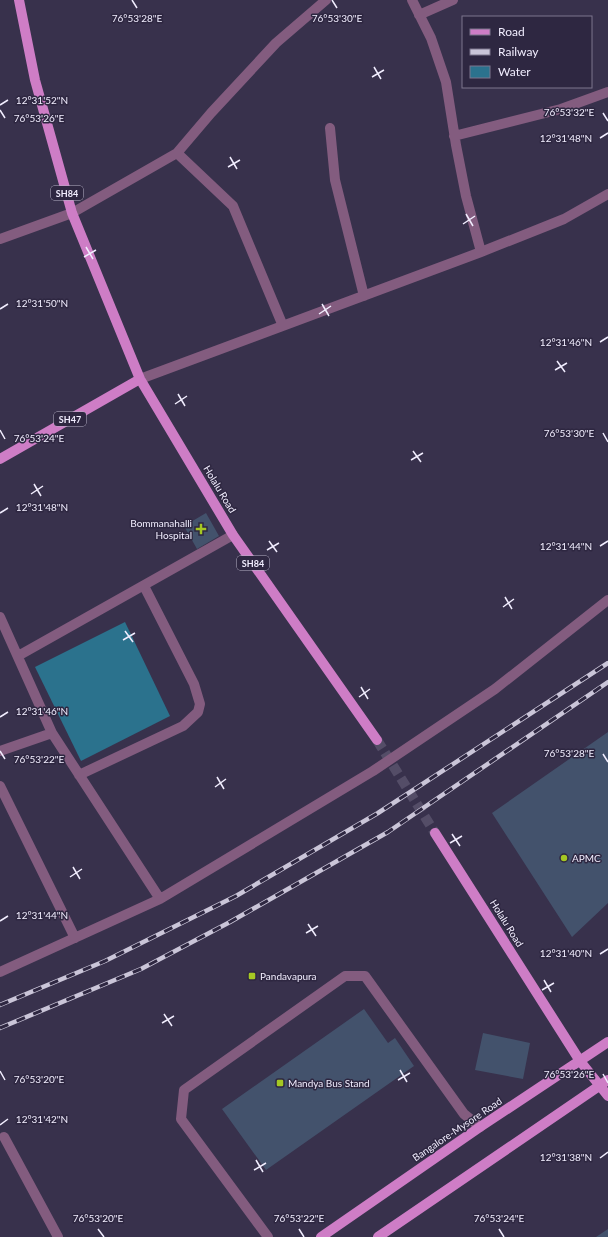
<svg xmlns="http://www.w3.org/2000/svg" width="608" height="1237" viewBox="0 0 608 1237" font-family="Lato,sans-serif">
	<style>
		.water { fill: #2b728d }
		.building { fill: #43526c }
		.lines { fill: none; stroke-linecap: round; stroke-linejoin: round }
		.major-tunnel { stroke: #544d67; stroke-width: 10; stroke-dasharray: 10 5; stroke-linecap: butt }
		.minor { stroke: #835c7f; stroke-width: 10 }
		.major { stroke: #ce7dc6; stroke-width: 10 }
		.rail-casing { stroke: #cac5d8; stroke-width: 4.5 }
		.rail { stroke: #2e2741; stroke-width: 3; stroke-dasharray: 9; stroke-linecap: butt }
		.ticks { fill: none; stroke: #f1edfe; stroke-width: 1.5 }
		.poi-dot { fill: #a5c823; stroke: #2e2741; stroke-width: 1.5 }
		.labels { text-anchor: middle; dominant-baseline: central; stroke-width: 3; stroke-linejoin: round; paint-order: stroke }
		.shield { fill: #2e2741; stroke: #b6b2c5; stroke-width: 1 }
		.shield-label { font-size: 9px; font-weight: bold; fill: #f1edfe }
		.street-label { font-size: 10px; fill: #f1edfe; stroke: #2e2741 }
		.poi-label { font-size: 10px; fill: #f1edfe; stroke: #2e2741; text-anchor: start }
		.ticks-label { font-size: 10px; text-anchor: middle; fill: #f1edfe; stroke: #2e2741; stroke-width: 3; stroke-linejoin: round; paint-order: stroke }
	</style>
	<rect width="100%" height="100%" fill="#38314c"/>
	<!-- water -->
	<path class="water" d="M125,622l45,94 -89,45 -46,-94z"/>
	<!-- building -->
	<path class="building" d="M206,513l13,23 -22,13 -13,-23z
		M608,732v171l-36,34 -80,-124z
		M364,1009l24,34 7,-5 19,28 -148,104 -44,-61z
		M483,1033l47,10 -7,36 -48,-9z
		M608,1229v8h-12z"/>
	<g class="lines">
		<!-- major-tunnel -->
		<path class="major-tunnel" d="M377,740l58,93"/>
		<!-- minor -->
		<path class="minor" d="M412,0l19,38 15,44 10,63 10,51 15,56
			M419,15l34,-15
			M330,128l5,52 29,116
			M454,136l107,-27 47,-17
			M177,153l56,53 50,120
			M0,239l72,-26 105,-60 34,-40 65,-70 50,-43
			M140,379l341,-127 83,-33 44,-25
			M0,617l52,116 108,166
			M18,656l215,-121
			M0,751l52,-18
			M79,775l104,-49 15,-14 2,-8 -6,-20 -50,-98
			M0,786l75,152
			M0,972l160,-73 213,-128 122,-82 113,-89
			M4,1137l54,100
			M268,1237l-87,-118 3,-29 161,-114h20l99,138 16,13"/>
		<!-- major -->
		<path class="major" d="M19,0l16,80 37,133 68,166 93,156 144,205
			M0,459l140,-80
			M435,833l145,228 28,35
			M321,1237l159,-110 128,-85
			M378,1237l230,-157"/>
		<defs>
			<path id="rail" d="M0,1005l105,-44 131,-65 142,-83 230,-150
				M0,1028l141,-59 89,-47 158,-90 220,-150"/>
		</defs>
		<!-- rail casing -->
		<use href="#rail" class="rail-casing"/>
		<!-- rail -->
		<use href="#rail" class="rail"/>
	</g>
	<!-- ticks -->
	<path class="ticks" d="M132,0l5,8M332,0l5,8M374,67l7,12M372,77l12,-7M0,105l8,-5M0,110l5,8M603,113l5,8M600,138l8,-5M230,157l7,12M228,167l12,-7M466,214l7,12M463,224l12,-8M86,247l7,12M84,257l12,-7M322,304l7,12M0,309l8,-5M319,314l12,-8M600,342l8,-5M557,361l8,11M555,370l12,-7M178,394l7,12M175,404l12,-8M0,430l5,9M603,433l5,9M413,451l8,11M411,460l12,-7M34,484l7,12M31,494l12,-8M0,513l8,-5M269,541l8,11M600,546l8,-5M267,550l12,-7M505,597l7,12M503,607l11,-8M125,631l8,11M123,640l12,-7M361,687l7,12M359,697l11,-8M0,717l8,-5M0,751l5,8M603,754l5,8M217,777l7,12M215,787l11,-8M452,834l8,12M450,843l12,-7M73,867l7,12M70,877l12,-8M0,921l8,-5M308,924l8,12M306,933l12,-7M600,954l8,-5M544,980l7,12M542,990l12,-7M164,1014l8,12M162,1023l12,-7M400,1070l7,12M0,1071l5,9M603,1074l5,9M398,1080l12,-7M0,1125l8,-6M600,1158l8,-6M256,1160l7,12M254,1170l12,-7M98,1229l6,8M299,1229l5,8M499,1229l5,8"/>
	<!-- markers -->
	<g class="poi-dot">
		<path d="M199 523h4v4h4v4h-4v4h-4v-4h-4v-4h4z"/>
		<circle cx="564" cy="858" r="4"/>
		<rect x="248" y="972" width="8" height="8" rx="2"/>
		<rect x="276" y="1079" width="8" height="8" rx="2"/>
	</g>
	<g class="labels">
		<!-- shield labels -->
		<g class="shield">
			<rect x="51" y="186" width="32" height="14" rx="3"/>
			<rect x="54" y="412" width="32" height="14" rx="3"/>
			<rect x="237" y="556" width="32" height="14" rx="3"/>
		</g>
		<g class="shield-label">
			<text x="67" y="193">SH84</text>
			<text x="70" y="419">SH47</text>
			<text x="253" y="563">SH84</text>
		</g>
		<!-- street labels -->
		<g class="street-label">
			<text transform="translate(220 489) rotate(59)">Holalu Road</text>
			<text transform="translate(507 923) rotate(58)">Holalu Road</text>
			<text transform="translate(457 1129) rotate(-34)">Bangalore-Mysore Road</text>
		</g>
		<!-- poi labels -->
		<g class="poi-label">
			<text x="192" y="523" text-anchor="end">Bommanahalli<tspan x="192" dy="12">Hospital</tspan></text>
			<text x="572" y="858">APMC</text>
			<text x="260" y="976">Pandavapura</text>
			<text x="288" y="1083">Mandya Bus Stand</text>
		</g>
	</g>
	<g class="ticks-label">
		<text x="137" y="22">76°53'28"E</text>
		<text x="337" y="22">76°53'30"E</text>
		<text x="42" y="104">12°31'52"N</text>
		<text x="569" y="116">76°53'32"E</text>
		<text x="39" y="122">76°53'26"E</text>
		<text x="566" y="142">12°31'48"N</text>
		<text x="42" y="307">12°31'50"N</text>
		<text x="566" y="346">12°31'46"N</text>
		<text x="569" y="437">76°53'30"E</text>
		<text x="39" y="442">76°53'24"E</text>
		<text x="42" y="511">12°31'48"N</text>
		<text x="566" y="550">12°31'44"N</text>
		<text x="42" y="715">12°31'46"N</text>
		<text x="569" y="757">76°53'28"E</text>
		<text x="39" y="763">76°53'22"E</text>
		<text x="42" y="919">12°31'44"N</text>
		<text x="566" y="957">12°31'40"N</text>
		<text x="569" y="1078">76°53'26"E</text>
		<text x="39" y="1083">76°53'20"E</text>
		<text x="42" y="1123">12°31'42"N</text>
		<text x="566" y="1161">12°31'38"N</text>
		<text x="98" y="1222">76°53'20"E</text>
		<text x="299" y="1222">76°53'22"E</text>
		<text x="499" y="1222">76°53'24"E</text>
	</g>
	<!-- legend -->
	<rect x="462" y="16" width="130" height="72" fill="#2e2741" stroke="#7c768d"/>
	<rect x="470" y="29" width="20" height="6" fill="#ce7dc6" stroke="#7c768d"/>
	<text x="498" y="36" font-size="12" fill="#f1edfe">Road</text>
	<rect x="470" y="49" width="20" height="6" fill="#cac5d8" stroke="#7c768d"/>
	<text x="498" y="56" font-size="12" fill="#f1edfe">Railway</text>
	<rect x="470" y="66" width="20" height="12" fill="#2b728d" stroke="#7c768d"/>
	<text x="498" y="76" font-size="12" fill="#f1edfe">Water</text>
</svg>
